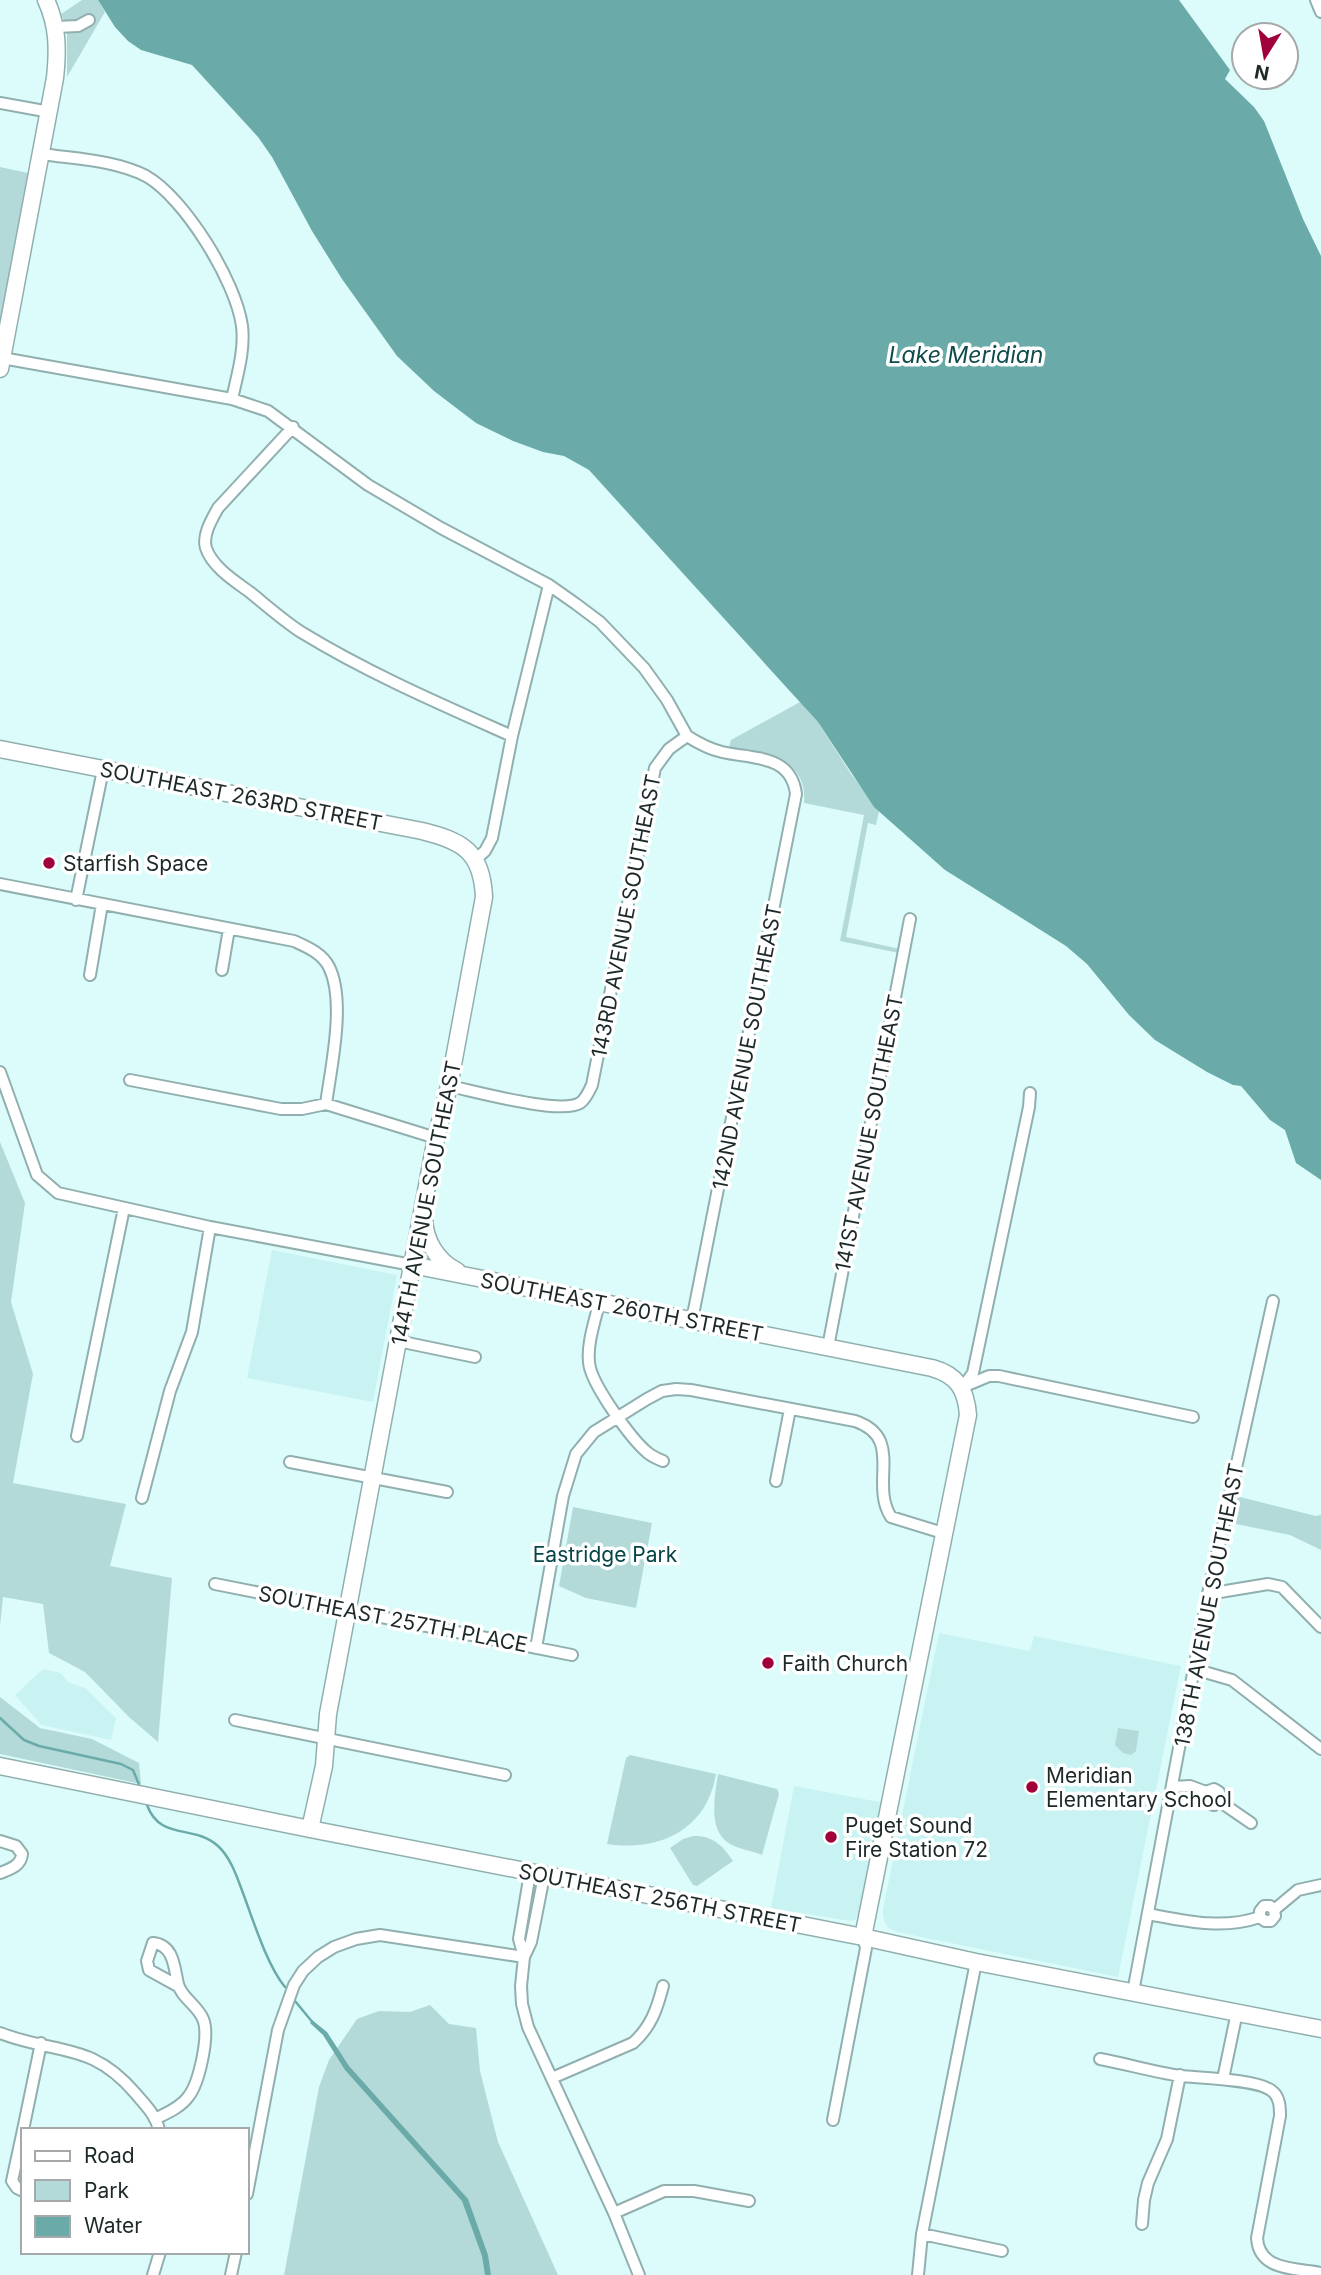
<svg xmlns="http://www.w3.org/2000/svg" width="1321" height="2275" viewBox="0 0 1321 2275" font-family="Inter,sans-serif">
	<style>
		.built { fill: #c9f3f2 }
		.green { fill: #b3dad9 }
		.water { fill: #6aabaa }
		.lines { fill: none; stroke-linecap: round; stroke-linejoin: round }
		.stream { stroke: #6aabaa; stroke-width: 2.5 }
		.street-casing { stroke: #91afaf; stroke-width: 14 }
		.secondary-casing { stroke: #91afaf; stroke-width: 19 }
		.street { stroke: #fff; stroke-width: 10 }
		.secondary { stroke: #fff; stroke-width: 16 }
		.poi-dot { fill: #a0013b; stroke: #fff; stroke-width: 2.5 }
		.labels { text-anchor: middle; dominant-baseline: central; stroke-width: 7; stroke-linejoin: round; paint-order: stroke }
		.street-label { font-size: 21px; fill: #1d2929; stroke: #fff }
		.poi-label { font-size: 21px; fill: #1d2929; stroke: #fff; text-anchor: start }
		.park-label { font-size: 21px; fill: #054545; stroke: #fff }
		.water-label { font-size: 23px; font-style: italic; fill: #0f4b4b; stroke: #fff }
	</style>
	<rect width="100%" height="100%" fill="#dcfcfb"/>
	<!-- built -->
	<path class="built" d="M272,1250l125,25 -24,127 -126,-24z
		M939,1633l91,18 4,-15 147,30 -63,311 -221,-45 -10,-5 -4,-10v-8z
		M43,1669l18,4 7,9 17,6 31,30 -5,22 -70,-15 -26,-30z
		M794,1786l91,17 -25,108 -5,9 -5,1 -79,-13z"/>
	<!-- green -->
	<path class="green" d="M82,0h16l7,12 -38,65v-50l-6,-13z
		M0,167l28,6 -28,153z
		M800,702l18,20 33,52 28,37 -3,14 -8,-2 -22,114 54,12 -1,4 -59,-12 24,-126 -60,-12c4,-46 -41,-50 -75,-56l2,-7z
		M0,1142l25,61 -14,99 22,72 -20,109 113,21 -16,62 62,12 -14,164 -29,-25 -44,-45 -36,-19 -6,-49 -40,-7 -3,29z
		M1236,1496l80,20 5,-1v35l-31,-15 -59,-12z
		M573,1507l79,16 -16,85 -50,-10 -27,-12z
		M0,1697l40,31 52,11 47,24 2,21 -141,-30z
		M1118,1728l21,3 -3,20 -5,4 -8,-2 -8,-8z
		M630,1755l86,19c-9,56 -57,78 -109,70l19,-86z
		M718,1774l59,15 2,5 -17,61c-10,-4 -23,-6 -32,-11 -23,-13 -15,-49 -12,-70z
		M693,1836c20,-1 30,10 40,25l-36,25 -4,-1 -23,-37 13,-9z
		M430,2005l19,19 27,4 4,43 18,71 60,133h-274l35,-188 10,-27 28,-41 22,-8 31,1z"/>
	<!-- water -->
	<path class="water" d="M98,0h1081l51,70 -5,9 29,28 10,14 39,98 18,37v924l-25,-17 -11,-33 -15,-10 -29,-34 -8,-1 -26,-13 -52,-32 -26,-25 -42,-51 -21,-18 -121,-76 -71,-63 -56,-85 -229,-252 -25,-14 -21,-4 -30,-11 -37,-18 -42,-32 -37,-35 -55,-77 -30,-48 -40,-74 -14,-20 -66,-72 -51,-15 -13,-9 -13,-14z
		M312,2020l15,12 22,34 119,133 20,56 3,20h-6l-3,-19 -20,-55 -117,-131 -22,-35 -13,-12z"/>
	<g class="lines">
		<!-- stream -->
		<path class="stream" d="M0,1718l24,22 15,6 82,18 12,6 7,17
			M147,1805c13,36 47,19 71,41 13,12 19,31 25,47 10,27 24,72 42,94
			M295,2001l19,23"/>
		<defs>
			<path id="street" d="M1316,0l5,12
				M56,27l22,-1 11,-6
				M0,103l50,9
				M42,154c33,5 73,6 104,22 39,22 90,106 96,150 3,24 -5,50 -10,73
				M2,358l230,41 36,12 100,74 73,43 108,57 27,19 24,18 44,46 23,32 20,36
				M293,427l-75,81c-6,11 -16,27 -12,40 6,19 30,34 45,45 16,13 33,28 50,39 67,41 139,72 211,104
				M687,736c11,7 22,13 35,16 30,7 69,2 74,42l-104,526
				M476,859l9,-8 7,-13 20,-102 37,-151
				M0,884l294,57c13,6 28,12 35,26 17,34 2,100 -3,137
				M76,900l27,-130
				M222,970l7,-41
				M90,975l12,-71
				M0,1072l37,103 21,18 152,34 202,38
				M130,1080l151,29h21l24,-5 110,34
				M449,1086c25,5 111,29 131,17 6,-4 9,-12 12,-18l63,-317 14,-19 18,-13
				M599,1303c-4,18 -12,40 -10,59 1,21 43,78 59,91 5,4 10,6 15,8
				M398,1341l77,16
				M828,1347l82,-428
				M965,1386l24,-10h10l194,41
				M963,1387l10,-14 56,-266 1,-14
				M77,1436l47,-228
				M290,1462l157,30
				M776,1481l14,-72
				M142,1498l28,-107 22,-59 18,-105
				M215,1584l357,71
				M1208,1594l60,-10 14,3 39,40
				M536,1648l27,-152 13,-42 18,-22 53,-33 15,-8 14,-2 15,1 164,31c50,17 14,62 36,96l52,16
				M1194,1669l38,11 89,69
				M235,1720l270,55
				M1173,1787l17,-1 16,6 8,-3 5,3v9l-5,4 -6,-2 -3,-5 1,-6
				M1219,1801l32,22
				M0,1841l16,5 6,8c-1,12 -12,15 -22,19
				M544,1876l-13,66 -7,15 -3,29 1,18 6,23 86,186 25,62
				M1274,1910l-4,-4h-6l-4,5v6l5,4h6l4,-5 -1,-6 24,-20 23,-5
				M1148,1914c38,7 74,16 112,3
				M524,1957l-5,-18 11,-66
				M1133,1992l75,-398 65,-293
				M0,2033c57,22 91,8 136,61 10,12 20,21 23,36
				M1100,2059c27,5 54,13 81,17 19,2 77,3 91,15 8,6 8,17 8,25l-23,122c2,33 38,30 64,35
				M552,2078l81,-35c18,-16 24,-34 30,-57
				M1223,2079l14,-67
				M157,2118c10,-5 24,-11 31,-21 11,-13 22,-62 15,-78 -5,-13 -22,-22 -25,-35 -4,-17 -4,-39 -25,-41l-6,18 2,9 29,16
				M833,2120l33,-172 -3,-11
				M23,2130l18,-87
				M23,2130l-11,51 5,7 6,3
				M247,2194l31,-164 16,-45 9,-14 15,-14 16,-10 22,-8 24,-4 144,22
				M614,2213l50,-22h30l55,10
				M1142,2224l2,-24 4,-17 19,-44 13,-64
				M922,2234l80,17
				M153,2275l7,-23
				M231,2275l5,-23
				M918,2275l4,-41 54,-272"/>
			<path id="secondary" d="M0,369l55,-291c3,-28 3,-52 -9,-78
				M0,749l422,82c41,10 60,21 62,66l-35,189 -13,52 -108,576 -4,52 -14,63
				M424,1219c1,22 13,42 33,52
				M412,1265l520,103c25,7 34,21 36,47l-105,522
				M0,1766l310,63 553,108 113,25 345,67"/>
		</defs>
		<!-- street casing -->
		<use href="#street" class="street-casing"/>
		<!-- secondary casing -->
		<use href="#secondary" class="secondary-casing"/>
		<!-- street -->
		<use href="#street" class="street"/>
		<!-- secondary -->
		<use href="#secondary" class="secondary"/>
	</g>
	<!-- markers -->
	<g class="poi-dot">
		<circle cx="49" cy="863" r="7"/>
		<circle cx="768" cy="1663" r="7"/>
		<circle cx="1032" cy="1787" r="7"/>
		<circle cx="831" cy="1837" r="7"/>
	</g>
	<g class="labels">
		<!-- street labels -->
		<g class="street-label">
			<text transform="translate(241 796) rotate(11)">SOUTHEAST 263RD STREET</text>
			<text transform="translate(626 916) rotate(-79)">143RD AVENUE SOUTHEAST</text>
			<text transform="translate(747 1047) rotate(-79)">142ND AVENUE SOUTHEAST</text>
			<text transform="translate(869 1133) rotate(-79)">141ST AVENUE SOUTHEAST</text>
			<text transform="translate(426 1203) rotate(-79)">144TH AVENUE SOUTHEAST</text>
			<text transform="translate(622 1307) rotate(11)">SOUTHEAST 260TH STREET</text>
			<text transform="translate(1209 1605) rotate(-79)">138TH AVENUE SOUTHEAST</text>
			<text transform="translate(393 1619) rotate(11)">SOUTHEAST 257TH PLACE</text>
			<text transform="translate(660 1898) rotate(11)">SOUTHEAST 256TH STREET</text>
		</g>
		<!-- poi labels -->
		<g class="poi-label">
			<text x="63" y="863">Starfish Space</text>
			<text x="782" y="1663">Faith Church</text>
			<text x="1046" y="1775">Meridian<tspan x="1046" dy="24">Elementary School</tspan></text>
			<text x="845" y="1825">Puget Sound<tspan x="845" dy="24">Fire Station 72</tspan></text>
		</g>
		<!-- park labels -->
		<g class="park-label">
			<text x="605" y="1554">Eastridge Park</text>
		</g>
		<!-- water labels -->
		<g class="water-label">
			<text x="966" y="355">Lake Meridian</text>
		</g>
	</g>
	<!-- legend -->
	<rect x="21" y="2128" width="228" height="126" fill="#ffffff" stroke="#a5a9a9" stroke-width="2"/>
	<rect x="35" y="2151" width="35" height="10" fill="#ffffff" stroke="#a5a9a9" stroke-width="2"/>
	<text x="84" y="2163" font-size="21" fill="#1d2929">Road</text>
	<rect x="35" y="2180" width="35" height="21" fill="#b3dad9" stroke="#a5a9a9" stroke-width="2"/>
	<text x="84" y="2198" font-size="21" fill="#1d2929">Park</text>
	<rect x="35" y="2216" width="35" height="21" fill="#6aabaa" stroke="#a5a9a9" stroke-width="2"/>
	<text x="84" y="2233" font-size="21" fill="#1d2929">Water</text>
	<!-- north arrow -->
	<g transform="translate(1265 56) rotate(191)"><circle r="33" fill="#ffffff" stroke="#a5a9a9" stroke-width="2"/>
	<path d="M0-5L12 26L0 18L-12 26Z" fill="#a0013b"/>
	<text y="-10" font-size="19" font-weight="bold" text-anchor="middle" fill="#1d2929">N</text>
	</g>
</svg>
